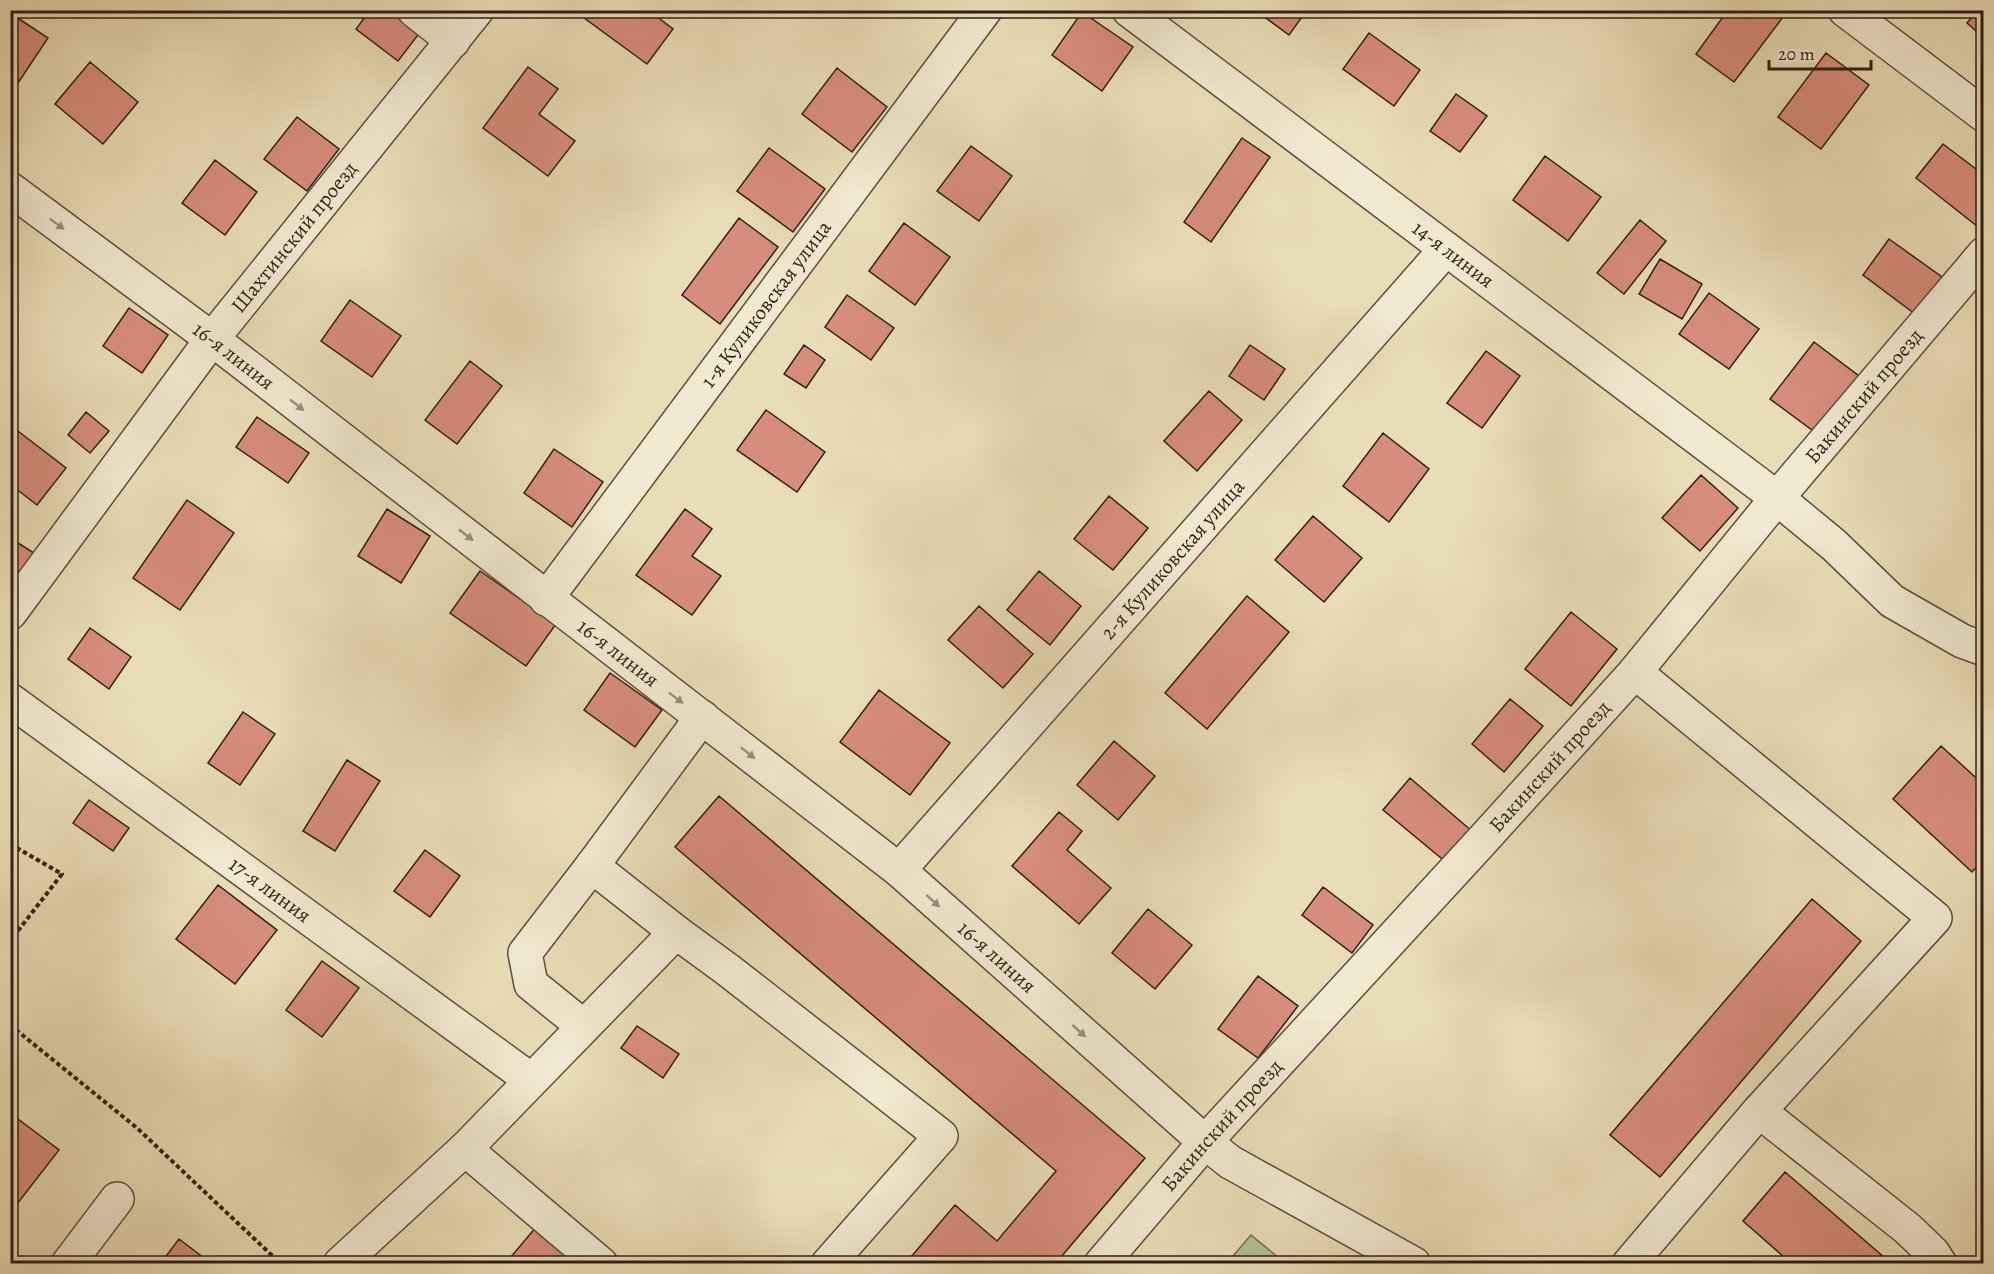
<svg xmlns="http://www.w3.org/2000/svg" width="1994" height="1274" viewBox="0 0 1994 1274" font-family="Alegreya,serif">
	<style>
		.green { fill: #b1c292; stroke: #707054; stroke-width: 1.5 }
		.building { fill: #d78d7d; stroke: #301f16; stroke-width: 1.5 }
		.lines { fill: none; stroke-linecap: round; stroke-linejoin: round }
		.minor-casing { stroke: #5e4e3e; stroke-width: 36 }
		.path { stroke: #301f16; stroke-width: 4; stroke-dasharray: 4.5 3; stroke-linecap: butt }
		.minor { stroke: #f1e9d0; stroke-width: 33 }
		.oneway { fill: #9a8e7c }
		.labels { text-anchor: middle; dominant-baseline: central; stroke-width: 4.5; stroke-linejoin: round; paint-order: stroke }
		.street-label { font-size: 21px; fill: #301f16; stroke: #f1e9d0 }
	</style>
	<rect width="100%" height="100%" fill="#e9ddb7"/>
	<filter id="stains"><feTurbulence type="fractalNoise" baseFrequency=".00333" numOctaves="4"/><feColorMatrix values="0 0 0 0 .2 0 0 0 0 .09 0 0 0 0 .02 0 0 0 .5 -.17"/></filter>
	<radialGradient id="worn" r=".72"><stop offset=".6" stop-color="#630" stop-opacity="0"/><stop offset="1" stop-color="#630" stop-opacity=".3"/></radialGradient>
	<!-- green -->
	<path class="green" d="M1251,1235l34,28h-58z"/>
	<!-- building -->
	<path class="building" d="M370,10h51l10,8 -33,43 -42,-32z
		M577,10h71l25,19 -26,35 -71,-52z
		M1255,10h52l-18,25z
		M1728,10h46l9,7 -49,65 -38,-28z
		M1978,10h6v28l-17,-15z
		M1082,12l51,35 -31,44 -50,-36z
		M10,13l38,25 -30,45 -8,-5z
		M1369,33l51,37 -26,36 -51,-37z
		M1826,53l43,32 -48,64 -43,-32z
		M90,62l48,40 -35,42 -48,-40z
		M528,67l30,22 -19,25 36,27 -27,35 -65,-48z
		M837,68l50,39 -35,45 -50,-38z
		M1456,94l31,22 -27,36 -30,-21z
		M297,117l42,32 -32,42 -43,-32z
		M1242,138l28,19 -59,85 -27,-20z
		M1943,144l41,31 -2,55 -66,-52z
		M971,146l41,30 -33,45 -42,-30z
		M769,148l56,41 -32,43 -56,-41z
		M1545,156l56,41 -33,44 -55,-41z
		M215,160l42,32 -32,43 -43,-32z
		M739,218l39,29 -58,77 -38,-29z
		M1640,220l26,21 -42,53 -27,-21z
		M904,223l46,34 -35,48 -46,-34z
		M1889,239l53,38 -27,37 -52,-39z
		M1660,259l42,25 -20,35 -43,-25z
		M1709,293l50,36 -30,40 -50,-35z
		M847,295l47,33 -23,32 -46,-33z
		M350,300l51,36 -29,41 -51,-36z
		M129,308l39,27 -26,38 -39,-27z
		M1814,342l45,34 -43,57 -46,-34z
		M804,345l21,15 -19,28 -22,-14z
		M1250,345l35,24 -21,31 -35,-24z
		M1486,351l34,25 -38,52 -35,-25z
		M470,361l32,25 -45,58 -32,-24z
		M1209,391l33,29 -45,51 -33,-30z
		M766,410l59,42 -28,40 -60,-42z
		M86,412l23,19 -19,22 -22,-18z
		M257,417l52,36 -21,30 -52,-36z
		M14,428l52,40 -29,37 -27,-21v-51z
		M1383,433l46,36 -40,53 -46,-36z
		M554,449l49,33 -31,45 -48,-34z
		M1701,475l37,33 -38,43 -38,-33z
		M1109,496l39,32 -35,42 -39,-31z
		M187,500l47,33 -54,77 -47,-32z
		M387,509l43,27 -29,47 -43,-27z
		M685,509l27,20 -20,27 29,20 -29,39 -56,-40z
		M1313,516l49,42 -38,44 -49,-42z
		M15,541l22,14 -13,20 -14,-8v-19z
		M480,571l76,53 -30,42 -76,-53z
		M1039,571l42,35 -31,39 -43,-35z
		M1247,596l42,36 -82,97 -42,-36z
		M979,606l54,48 -30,34 -55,-48z
		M1571,612l46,37 -46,57 -46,-37z
		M90,628l41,29 -22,32 -41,-30z
		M610,673l52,37 -27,37 -51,-37z
		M879,690l71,53 -40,52 -70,-53z
		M1510,699l33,27 -39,46 -32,-28z
		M243,712l32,22 -35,51 -32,-22z
		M1114,741l41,35 -37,44 -41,-35z
		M1941,746l43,39v74l-12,13 -79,-73z
		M347,760l33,21 -45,70 -32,-20z
		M1410,778l63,54 -26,31 -64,-53z
		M719,796l426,362 -90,106h-150l50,-59 42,36 59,-70 -381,-324z
		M89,800l40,28 -16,23 -40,-28z
		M1059,812l23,19 -15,19 44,38 -32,36 -67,-58z
		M425,850l35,26 -30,41 -36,-26z
		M218,885l59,45 -42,54 -59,-45z
		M1323,887l50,38 -21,28 -50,-38z
		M1812,899l49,42 -201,236 -50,-42z
		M1148,909l44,36 -37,44 -43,-36z
		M322,961l37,27 -37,49 -36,-27z
		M1258,976l40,30 -40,52 -40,-29z
		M637,1026l42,28 -16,24 -42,-30z
		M10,1113l49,37 -49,63z
		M1785,1172l107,92h-100l-49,-43z
		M542,1220l51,44h-88z
		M179,1239l33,25h-52z"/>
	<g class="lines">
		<defs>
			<g id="minor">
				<path d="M414,10l39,31"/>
				<path id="s1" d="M1129,10l648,488 57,47 58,56 70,40 22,8"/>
				<path d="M1845,10l139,105"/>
				<path id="s2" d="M10,189l202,150 687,531 306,272 25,20 184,102"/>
				<path id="s3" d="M546,599l439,-589"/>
				<path id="s4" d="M10,613l202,-274 265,-329"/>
				<path id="s5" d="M10,700l521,380"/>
				<path d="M592,866l84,66"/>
				<path id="s6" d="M899,870l547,-621"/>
				<path d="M583,1026l-52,-42 -6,-31 67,-87 110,-149"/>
				<path d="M1759,1111l149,118 25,24 7,11"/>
				<path d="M465,1149l136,115"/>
				<path d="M68,1264l49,-65"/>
				<path d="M340,1264l125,-115 211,-217 52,38 213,166 -113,128"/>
				<path id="s7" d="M1101,1264l104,-122 275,-299 155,-171 142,-174 207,-244"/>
				<path d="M1629,1264l130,-153 176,-193 -300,-246"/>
			</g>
		</defs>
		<!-- minor casing -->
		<use href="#minor" class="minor-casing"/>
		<!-- path -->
		<path class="path" d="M10,844l52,30 -52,67
			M10,1025l127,103 144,136"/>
		<!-- minor -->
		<use href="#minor" class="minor"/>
	</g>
	<!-- one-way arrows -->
	<defs><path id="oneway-solid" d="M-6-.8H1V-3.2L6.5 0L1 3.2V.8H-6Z" transform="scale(1.5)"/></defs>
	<g class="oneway">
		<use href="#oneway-solid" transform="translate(57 224) rotate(37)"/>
		<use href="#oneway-solid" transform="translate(297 405) rotate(38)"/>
		<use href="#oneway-solid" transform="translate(466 535) rotate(38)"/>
		<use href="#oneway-solid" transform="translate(676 698) rotate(37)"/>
		<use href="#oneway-solid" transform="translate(748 753) rotate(38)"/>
		<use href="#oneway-solid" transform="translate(933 901) rotate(42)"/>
		<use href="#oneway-solid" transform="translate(1079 1031) rotate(42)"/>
	</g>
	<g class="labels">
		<!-- street labels -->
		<g class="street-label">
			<text stroke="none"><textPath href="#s4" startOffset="471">Шахтинский проезд</textPath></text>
			<text stroke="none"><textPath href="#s1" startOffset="406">14-я линия</textPath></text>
			<text stroke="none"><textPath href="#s3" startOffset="368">1-я Куликовская улица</textPath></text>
			<text stroke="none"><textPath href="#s2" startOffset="279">16-я линия</textPath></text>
			<text stroke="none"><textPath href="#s7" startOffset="1156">Бакинский проезд</textPath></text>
			<text stroke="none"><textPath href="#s6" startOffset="414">2-я Куликовская улица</textPath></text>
			<text stroke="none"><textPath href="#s2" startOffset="765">16-я линия</textPath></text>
			<text stroke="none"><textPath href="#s7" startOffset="670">Бакинский проезд</textPath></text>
			<text stroke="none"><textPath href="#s5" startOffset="322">17-я линия</textPath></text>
			<text stroke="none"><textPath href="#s2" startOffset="1251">16-я линия</textPath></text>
			<text stroke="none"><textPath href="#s7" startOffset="184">Бакинский проезд</textPath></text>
		</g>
	</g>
	<!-- margin -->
	<rect width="1994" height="1274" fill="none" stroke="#e9ddb7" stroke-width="36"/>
	<rect x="12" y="12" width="1970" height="1250" fill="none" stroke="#301f16" stroke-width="3"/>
	<rect x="18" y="18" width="1958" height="1238" fill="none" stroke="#301f16" stroke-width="1.5"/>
	<!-- scale -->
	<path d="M1769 60v9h102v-9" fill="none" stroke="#301f16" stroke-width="3"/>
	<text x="1778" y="60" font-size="18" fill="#301f16" stroke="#f1e9d0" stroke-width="4.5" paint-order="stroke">20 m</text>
	<rect width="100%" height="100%" filter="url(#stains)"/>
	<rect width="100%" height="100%" fill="url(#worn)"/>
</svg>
